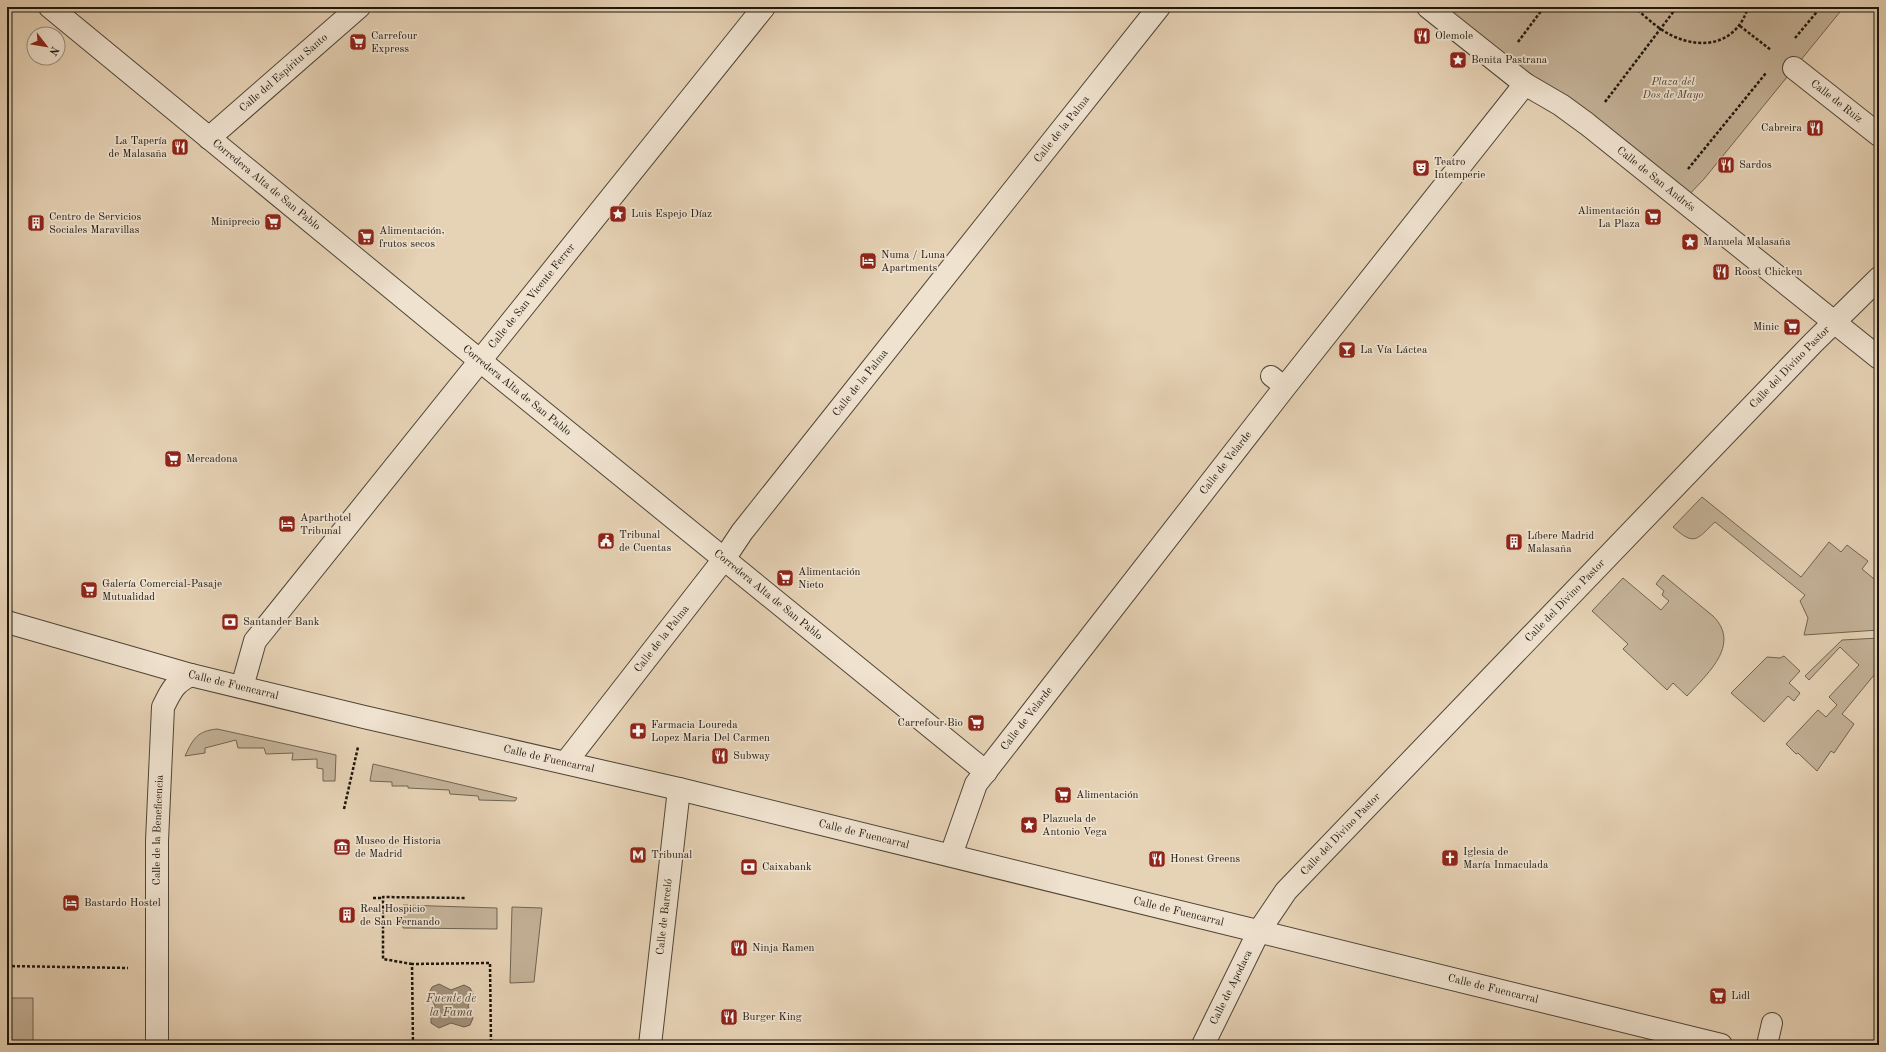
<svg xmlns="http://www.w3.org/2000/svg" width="1886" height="1052" viewBox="0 0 1886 1052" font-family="'Old Standard TT',serif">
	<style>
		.green { fill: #c4b298; stroke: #706452 }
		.water { fill: #a2927c; stroke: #6d6050 }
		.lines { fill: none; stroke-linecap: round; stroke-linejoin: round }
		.service-casing { stroke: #4f4537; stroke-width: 22 }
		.pedestrian-casing { stroke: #4f4537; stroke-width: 24 }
		.minor-casing { stroke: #4f4537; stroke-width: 24 }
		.tertiary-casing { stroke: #4f4537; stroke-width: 24 }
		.path { stroke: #1d160d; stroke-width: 2.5; stroke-dasharray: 3 2; stroke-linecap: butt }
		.service { stroke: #efe2cf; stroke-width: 20 }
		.pedestrian { stroke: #efe2cf; stroke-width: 22 }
		.minor { stroke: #efe2cf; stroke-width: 22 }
		.tertiary { stroke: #efe2cf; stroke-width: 22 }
		.labels { text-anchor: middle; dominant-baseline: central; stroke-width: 3.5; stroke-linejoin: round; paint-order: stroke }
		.poi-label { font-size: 11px; fill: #1d160d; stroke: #efe2cf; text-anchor: start }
		.street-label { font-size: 11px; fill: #1d160d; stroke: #efe2cf }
		.park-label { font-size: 11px; font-style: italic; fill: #4f4537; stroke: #efe2cf }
		.water-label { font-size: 12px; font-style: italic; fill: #524839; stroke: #efe2cf }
	</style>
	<rect width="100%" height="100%" fill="#e6d2b5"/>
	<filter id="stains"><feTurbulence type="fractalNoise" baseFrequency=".005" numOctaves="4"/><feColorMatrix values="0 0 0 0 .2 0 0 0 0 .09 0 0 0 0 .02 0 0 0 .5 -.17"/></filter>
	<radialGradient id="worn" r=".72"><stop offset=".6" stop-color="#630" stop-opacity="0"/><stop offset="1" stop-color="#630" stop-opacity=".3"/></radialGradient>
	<!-- green -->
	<path class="green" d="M1428,7h416l-140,172 -21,22z
		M1702,497l99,80 28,-35 12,10 6,-7 21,16 -6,8 17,14v47l-75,5 4,-17 -8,-17 5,-6 -90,-73c-18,17 -20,25 -42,5z
		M1663,575l50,41c29,29 -7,59 -26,80l-14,-13 -6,7 -44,-41 5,-5 -36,-33 31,-33 38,32 8,-9 -7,-6 2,-4 -8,-7z
		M1879,638v31l-37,45 12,10 -20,29 -3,-2 -14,20 -19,-18 -2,1 -10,-10 32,-34 8,7 11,-12 -8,-8 30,-32 -19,-18 -31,33 -4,-4 37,-36z
		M1784,656l16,15 -11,12 11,10 -6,8 -6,-5 -24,26 -33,-29 36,-36 13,1z
		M217,729l119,26 -1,26h-12v-12l-6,-1v-9l-25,1 1,-7 -27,1 -2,-6h-26l-2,-8 -31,8v5l-20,3c8,-17 12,-25 32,-27z
		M373,764l144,34 -2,3 -36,-1 -1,-4 -28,-2 -1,-4 -41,-2v-2h-16v-4l-22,-1z
		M403,905l94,3v21l-94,-1z
		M512,907l30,1 -8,74 -24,1z
		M7,998h26v47h-26z"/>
	<!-- water -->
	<path class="water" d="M439,984l12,6 13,-5 6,3 3,6 -5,12 5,12 -3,7 -6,2 -13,-4 -12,5 -8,-5v-7l4,-10 -6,-13 3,-6z"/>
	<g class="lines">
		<defs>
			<path id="service" d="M1271,376l14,11
				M1767,1045l5,-22"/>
			<g id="pedestrian">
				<path id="s1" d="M1794,68l85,67"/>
			</g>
			<g id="minor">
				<path id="s2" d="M50,7l412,339 524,426"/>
				<path id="s3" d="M1428,7l97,77 36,21 26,19 292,234"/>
				<path id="s4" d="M209,138l150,-131"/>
				<path id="s5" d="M7,622l184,53 173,42 315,72"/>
				<path id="s6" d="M242,687l13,-46 509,-634"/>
				<path id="s7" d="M566,762l158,-203 18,-27 417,-525"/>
				<path id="s8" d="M951,855l25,-71 309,-397 240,-303"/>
				<path id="s9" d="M157,1045v-204l6,-134c8,-16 11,-24 28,-32"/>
				<path id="s10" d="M1203,1045l56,-114 27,-40 527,-548 66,-65"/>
			</g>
			<g id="tertiary">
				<path id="s11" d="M650,1045l29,-256 1042,256"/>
			</g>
		</defs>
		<!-- service casing -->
		<use href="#service" class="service-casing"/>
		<!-- pedestrian casing -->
		<use href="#pedestrian" class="pedestrian-casing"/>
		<!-- minor casing -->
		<use href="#minor" class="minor-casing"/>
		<!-- tertiary casing -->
		<use href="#tertiary" class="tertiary-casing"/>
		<!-- path -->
		<path class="path" d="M1634,7c12,10 25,23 39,29 32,15 65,6 75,-29
			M1740,26l31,24
			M1795,38l26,-31
			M1518,42l26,-35
			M1605,102l72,-95
			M1688,169l78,-96
			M344,809l14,-62
			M373,898h10
			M412,964l-29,-5v-62l83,1
			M7,966l121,2
			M413,1045l-1,-81 78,-1 1,82"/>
		<!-- service -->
		<use href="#service" class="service"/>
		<!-- pedestrian -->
		<use href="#pedestrian" class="pedestrian"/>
		<!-- minor -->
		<use href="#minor" class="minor"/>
		<!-- tertiary -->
		<use href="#tertiary" class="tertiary"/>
	</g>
	<!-- icons -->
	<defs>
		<symbol id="restaurant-square" viewBox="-11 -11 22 22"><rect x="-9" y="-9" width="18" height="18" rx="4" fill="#8f2418" stroke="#efe2cf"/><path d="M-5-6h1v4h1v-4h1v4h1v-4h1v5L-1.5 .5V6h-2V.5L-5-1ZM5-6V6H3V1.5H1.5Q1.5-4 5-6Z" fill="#fff"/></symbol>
		<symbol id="supermarket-square" viewBox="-11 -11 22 22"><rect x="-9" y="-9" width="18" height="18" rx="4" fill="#8f2418" stroke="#efe2cf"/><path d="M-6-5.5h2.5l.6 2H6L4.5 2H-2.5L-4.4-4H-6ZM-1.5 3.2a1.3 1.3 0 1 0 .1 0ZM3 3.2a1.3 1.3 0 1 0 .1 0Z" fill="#fff"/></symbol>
		<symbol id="sight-square" viewBox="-11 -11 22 22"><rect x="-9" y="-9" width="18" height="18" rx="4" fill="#8f2418" stroke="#efe2cf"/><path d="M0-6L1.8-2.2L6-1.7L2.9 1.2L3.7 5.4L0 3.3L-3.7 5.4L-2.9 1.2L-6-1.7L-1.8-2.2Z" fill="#fff"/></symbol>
		<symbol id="theatre-square" viewBox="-11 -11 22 22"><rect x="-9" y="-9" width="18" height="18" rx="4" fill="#8f2418" stroke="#efe2cf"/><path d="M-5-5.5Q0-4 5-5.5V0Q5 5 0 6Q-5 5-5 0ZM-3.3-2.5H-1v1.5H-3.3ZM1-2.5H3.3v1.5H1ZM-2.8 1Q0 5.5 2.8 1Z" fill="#fff"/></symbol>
		<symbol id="building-square" viewBox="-11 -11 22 22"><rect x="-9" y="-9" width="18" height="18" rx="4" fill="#8f2418" stroke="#efe2cf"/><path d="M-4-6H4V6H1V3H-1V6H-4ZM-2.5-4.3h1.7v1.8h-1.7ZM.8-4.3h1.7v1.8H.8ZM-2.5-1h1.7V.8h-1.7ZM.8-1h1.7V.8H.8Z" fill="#fff"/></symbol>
		<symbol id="hotel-square" viewBox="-11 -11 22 22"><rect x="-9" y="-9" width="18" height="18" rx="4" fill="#8f2418" stroke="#efe2cf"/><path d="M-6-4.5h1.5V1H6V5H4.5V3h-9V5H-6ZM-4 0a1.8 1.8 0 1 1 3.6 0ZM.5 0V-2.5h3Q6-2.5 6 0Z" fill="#fff"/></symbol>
		<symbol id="bar-square" viewBox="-11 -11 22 22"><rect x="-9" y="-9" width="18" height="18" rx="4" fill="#8f2418" stroke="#efe2cf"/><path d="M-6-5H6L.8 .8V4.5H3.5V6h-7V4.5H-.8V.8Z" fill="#fff"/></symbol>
		<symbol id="civic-square" viewBox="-11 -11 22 22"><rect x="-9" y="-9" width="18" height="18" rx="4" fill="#8f2418" stroke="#efe2cf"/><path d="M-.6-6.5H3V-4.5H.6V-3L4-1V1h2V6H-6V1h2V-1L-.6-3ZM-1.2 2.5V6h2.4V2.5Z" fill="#fff"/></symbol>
		<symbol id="bank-square" viewBox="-11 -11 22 22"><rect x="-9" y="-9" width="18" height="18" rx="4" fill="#8f2418" stroke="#efe2cf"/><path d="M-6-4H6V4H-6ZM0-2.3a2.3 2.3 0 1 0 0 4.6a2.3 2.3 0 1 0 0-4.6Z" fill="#fff"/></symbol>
		<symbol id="pharmacy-square" viewBox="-11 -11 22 22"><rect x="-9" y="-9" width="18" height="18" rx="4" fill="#8f2418" stroke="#efe2cf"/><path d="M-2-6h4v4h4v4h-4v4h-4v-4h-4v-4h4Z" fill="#fff"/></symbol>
		<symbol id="museum-square" viewBox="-11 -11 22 22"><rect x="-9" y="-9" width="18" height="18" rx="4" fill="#8f2418" stroke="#efe2cf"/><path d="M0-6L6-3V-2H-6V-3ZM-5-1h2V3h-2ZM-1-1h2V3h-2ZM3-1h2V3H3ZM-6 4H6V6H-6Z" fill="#fff"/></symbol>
		<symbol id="metro-square" viewBox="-11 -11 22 22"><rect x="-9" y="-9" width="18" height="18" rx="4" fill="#8f2418" stroke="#efe2cf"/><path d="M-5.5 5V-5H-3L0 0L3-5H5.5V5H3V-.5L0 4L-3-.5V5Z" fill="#fff"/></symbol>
		<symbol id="church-square" viewBox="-11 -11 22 22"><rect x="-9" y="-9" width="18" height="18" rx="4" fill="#8f2418" stroke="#efe2cf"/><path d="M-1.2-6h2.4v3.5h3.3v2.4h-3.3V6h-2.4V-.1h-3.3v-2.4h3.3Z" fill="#fff"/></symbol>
	</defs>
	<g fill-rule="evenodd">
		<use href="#restaurant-square" x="1412" y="26" width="20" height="20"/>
		<use href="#supermarket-square" x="348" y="32" width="20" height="20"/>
		<use href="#sight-square" x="1448" y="50" width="20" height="20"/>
		<use href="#restaurant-square" x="1805" y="118" width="20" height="20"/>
		<use href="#restaurant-square" x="170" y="137" width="20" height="20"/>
		<use href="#restaurant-square" x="1716" y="155" width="20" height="20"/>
		<use href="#theatre-square" x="1411" y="158" width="20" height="20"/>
		<use href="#sight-square" x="608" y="204" width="20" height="20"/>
		<use href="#supermarket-square" x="1643" y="207" width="20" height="20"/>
		<use href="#supermarket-square" x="263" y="212" width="20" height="20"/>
		<use href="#building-square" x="26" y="213" width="20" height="20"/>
		<use href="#supermarket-square" x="356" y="227" width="20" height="20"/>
		<use href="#sight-square" x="1680" y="232" width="20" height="20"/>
		<use href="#hotel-square" x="858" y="251" width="20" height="20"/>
		<use href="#restaurant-square" x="1711" y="262" width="20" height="20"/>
		<use href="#supermarket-square" x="1782" y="317" width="20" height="20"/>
		<use href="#bar-square" x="1337" y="340" width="20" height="20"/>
		<use href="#supermarket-square" x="163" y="449" width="20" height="20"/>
		<use href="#hotel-square" x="277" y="514" width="20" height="20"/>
		<use href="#civic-square" x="596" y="531" width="20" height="20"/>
		<use href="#building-square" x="1504" y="532" width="20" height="20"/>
		<use href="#supermarket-square" x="775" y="568" width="20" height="20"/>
		<use href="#supermarket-square" x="79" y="580" width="20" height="20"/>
		<use href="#bank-square" x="220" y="612" width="20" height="20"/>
		<use href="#supermarket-square" x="966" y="713" width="20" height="20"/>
		<use href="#pharmacy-square" x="628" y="721" width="20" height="20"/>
		<use href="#restaurant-square" x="710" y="746" width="20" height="20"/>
		<use href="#supermarket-square" x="1053" y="785" width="20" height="20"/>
		<use href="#sight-square" x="1019" y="815" width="20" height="20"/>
		<use href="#museum-square" x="332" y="837" width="20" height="20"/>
		<use href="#metro-square" x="628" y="845" width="20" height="20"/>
		<use href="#church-square" x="1440" y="848" width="20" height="20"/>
		<use href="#restaurant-square" x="1147" y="849" width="20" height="20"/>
		<use href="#bank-square" x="739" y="857" width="20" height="20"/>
		<use href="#hotel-square" x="61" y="893" width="20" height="20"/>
		<use href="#building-square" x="337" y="905" width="20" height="20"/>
		<use href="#restaurant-square" x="729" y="938" width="20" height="20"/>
		<use href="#supermarket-square" x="1708" y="986" width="20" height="20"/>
		<use href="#restaurant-square" x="719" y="1007" width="20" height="20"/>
	</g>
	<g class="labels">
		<!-- poi labels -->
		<g class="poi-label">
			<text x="371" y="36">Carrefour<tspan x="371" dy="13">Express</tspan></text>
			<text x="1435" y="36">Olemole</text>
			<text x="1471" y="60">Benita Pastrana</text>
			<text x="1802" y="128" text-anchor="end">Cabreira</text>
			<text x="167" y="141" text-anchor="end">La Tapería<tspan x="167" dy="13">de Malasaña</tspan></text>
			<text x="1434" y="162">Teatro<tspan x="1434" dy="13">Intemperie</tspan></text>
			<text x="1739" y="165">Sardos</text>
			<text x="1640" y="211" text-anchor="end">Alimentación<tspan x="1640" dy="13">La Plaza</tspan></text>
			<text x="631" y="214">Luis Espejo Díaz</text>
			<text x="49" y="217">Centro de Servicios<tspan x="49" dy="13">Sociales Maravillas</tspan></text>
			<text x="260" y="222" text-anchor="end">Miniprecio</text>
			<text x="379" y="231">Alimentación,<tspan x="379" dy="13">frutos secos</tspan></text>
			<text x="1703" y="242">Manuela Malasaña</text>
			<text x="881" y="255">Numa / Luna<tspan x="881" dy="13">Apartments</tspan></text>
			<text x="1734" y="272">Roost Chicken</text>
			<text x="1779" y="327" text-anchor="end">Minic</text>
			<text x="1360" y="350">La Vía Láctea</text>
			<text x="186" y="459">Mercadona</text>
			<text x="300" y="518">Aparthotel<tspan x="300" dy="13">Tribunal</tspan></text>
			<text x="619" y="535">Tribunal<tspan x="619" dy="13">de Cuentas</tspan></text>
			<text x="1527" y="536">Líbere Madrid<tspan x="1527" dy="13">Malasaña</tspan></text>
			<text x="798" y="572">Alimentación<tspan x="798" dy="13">Nieto</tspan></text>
			<text x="102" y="584">Galería Comercial-Pasaje<tspan x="102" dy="13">Mutualidad</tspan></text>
			<text x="243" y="622">Santander Bank</text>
			<text x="963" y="723" text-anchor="end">Carrefour Bio</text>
			<text x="651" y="725">Farmacia Loureda<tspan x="651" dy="13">Lopez Maria Del Carmen</tspan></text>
			<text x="733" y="756">Subway</text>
			<text x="1076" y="795">Alimentación</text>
			<text x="1042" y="819">Plazuela de<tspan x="1042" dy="13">Antonio Vega</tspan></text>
			<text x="355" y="841">Museo de Historia<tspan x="355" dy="13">de Madrid</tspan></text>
			<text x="1463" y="852">Iglesia de<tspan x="1463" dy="13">María Inmaculada</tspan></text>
			<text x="651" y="855">Tribunal</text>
			<text x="1170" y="859">Honest Greens</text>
			<text x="762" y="867">Caixabank</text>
			<text x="84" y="903">Bastardo Hostel</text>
			<text x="360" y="909">Real Hospicio<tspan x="360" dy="13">de San Fernando</tspan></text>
			<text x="752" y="948">Ninja Ramen</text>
			<text x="1731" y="996">Lidl</text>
			<text x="742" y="1017">Burger King</text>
		</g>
		<!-- street labels -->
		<g class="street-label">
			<text stroke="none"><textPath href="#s4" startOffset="99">Calle del Espíritu Santo</textPath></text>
			<text stroke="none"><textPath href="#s1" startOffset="54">Calle de Ruiz</textPath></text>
			<text stroke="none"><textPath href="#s7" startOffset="804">Calle de la Palma</textPath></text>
			<text stroke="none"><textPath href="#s3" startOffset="286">Calle de San Andrés</textPath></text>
			<text stroke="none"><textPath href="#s2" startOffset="280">Corredera Alta de San Pablo</textPath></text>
			<text stroke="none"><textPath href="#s6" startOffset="490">Calle de San Vicente Ferrer</textPath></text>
			<text stroke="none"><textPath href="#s10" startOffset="902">Calle del Divino Pastor</textPath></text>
			<text stroke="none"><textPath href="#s7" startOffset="480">Calle de la Palma</textPath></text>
			<text stroke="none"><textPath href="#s2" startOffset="604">Corredera Alta de San Pablo</textPath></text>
			<text stroke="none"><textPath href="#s8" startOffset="482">Calle de Velarde</textPath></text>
			<text stroke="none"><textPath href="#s2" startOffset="928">Corredera Alta de San Pablo</textPath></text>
			<text stroke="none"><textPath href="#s10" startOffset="578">Calle del Divino Pastor</textPath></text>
			<text stroke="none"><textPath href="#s7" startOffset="156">Calle de la Palma</textPath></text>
			<text stroke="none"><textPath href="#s5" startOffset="235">Calle de Fuencarral</textPath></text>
			<text stroke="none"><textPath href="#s8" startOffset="158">Calle de Velarde</textPath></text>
			<text stroke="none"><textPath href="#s5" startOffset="559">Calle de Fuencarral</textPath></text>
			<text stroke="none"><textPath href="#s9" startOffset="215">Calle de la Beneficencia</textPath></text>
			<text stroke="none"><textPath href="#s11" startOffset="448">Calle de Fuencarral</textPath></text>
			<text stroke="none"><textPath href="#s10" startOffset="254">Calle del Divino Pastor</textPath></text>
			<text stroke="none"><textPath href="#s11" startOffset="772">Calle de Fuencarral</textPath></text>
			<text stroke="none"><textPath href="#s11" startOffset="129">Calle de Barceló</textPath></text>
			<text stroke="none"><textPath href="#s10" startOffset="64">Calle de Apodaca</textPath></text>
			<text stroke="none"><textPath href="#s11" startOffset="1096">Calle de Fuencarral</textPath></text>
		</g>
		<!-- park labels -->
		<g class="park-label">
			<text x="1673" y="82">Plaza del<tspan x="1673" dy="13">Dos de Mayo</tspan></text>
		</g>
		<!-- water labels -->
		<g class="water-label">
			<text x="451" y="999">Fuente de<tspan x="451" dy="14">la Fama</tspan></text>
		</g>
	</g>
	<!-- margin -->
	<rect width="1886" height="1052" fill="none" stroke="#e6d2b5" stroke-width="24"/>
	<rect x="8" y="8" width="1870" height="1036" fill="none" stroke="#1d160d" stroke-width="2"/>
	<rect x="12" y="12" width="1862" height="1028" fill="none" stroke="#1d160d"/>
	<!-- north arrow -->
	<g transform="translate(46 46) rotate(121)"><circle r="19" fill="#efe2cf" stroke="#9b9081"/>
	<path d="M0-3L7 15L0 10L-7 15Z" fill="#8f2418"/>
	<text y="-6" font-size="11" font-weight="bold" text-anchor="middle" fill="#1d160d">N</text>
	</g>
	<rect width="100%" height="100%" filter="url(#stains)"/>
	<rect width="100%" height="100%" fill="url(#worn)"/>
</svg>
